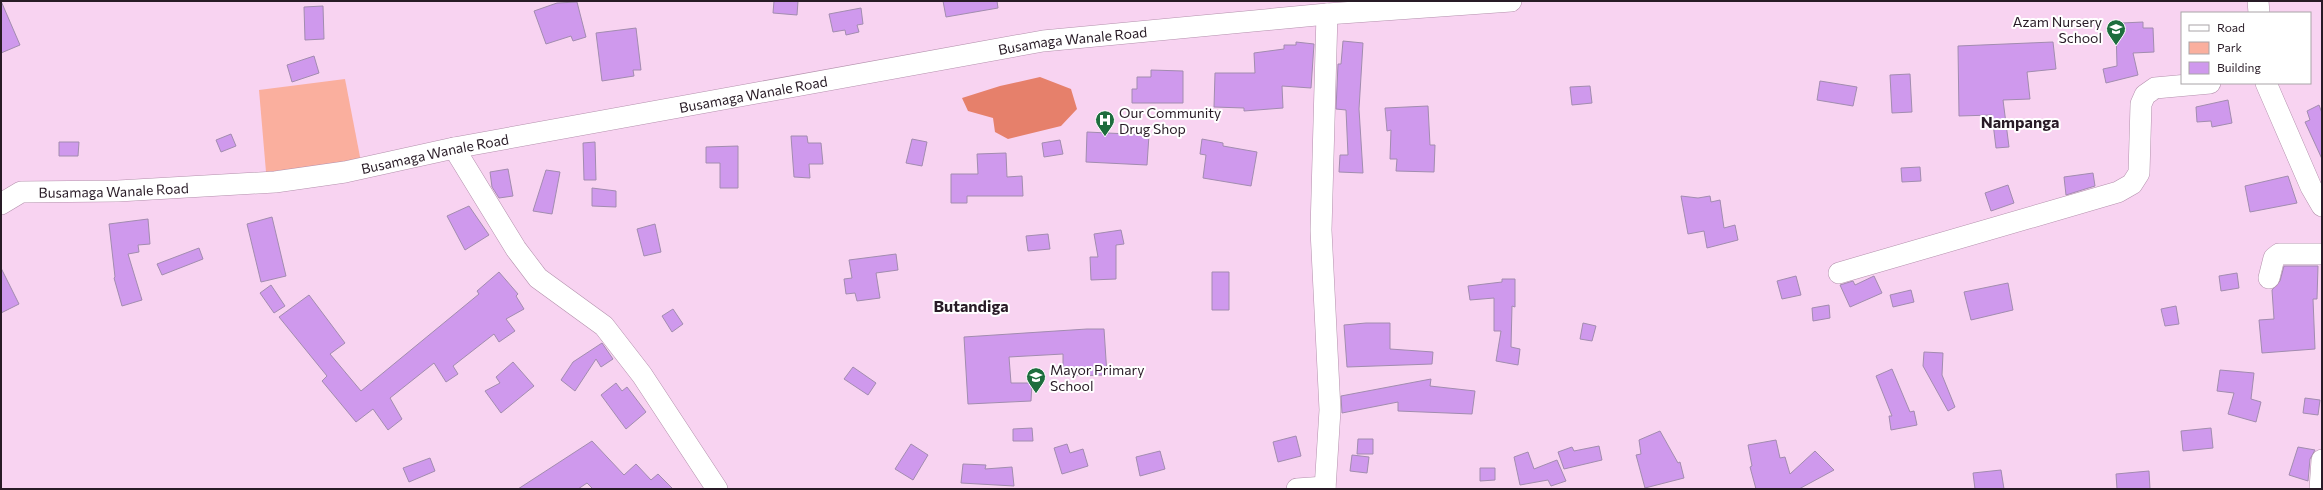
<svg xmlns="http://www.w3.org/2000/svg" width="2323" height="490" viewBox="0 0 2323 490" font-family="Commissioner,sans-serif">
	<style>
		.green { fill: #faaf9e }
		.forest { fill: #e6806b }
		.building { fill: #cf99ed; stroke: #a28caf }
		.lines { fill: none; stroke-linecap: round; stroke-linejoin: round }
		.minor-casing { stroke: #b390ac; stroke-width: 22 }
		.minor { stroke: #fff; stroke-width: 21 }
		.labels { text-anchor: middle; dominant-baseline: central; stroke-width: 4; stroke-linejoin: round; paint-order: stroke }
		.poi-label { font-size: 14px; fill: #281b26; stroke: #fff; text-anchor: start }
		.street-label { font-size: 14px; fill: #281b26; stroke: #fff }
		.quarter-label { font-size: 16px; font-weight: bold; fill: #281b26; stroke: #fff }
	</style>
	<rect width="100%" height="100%" fill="#f8d3f1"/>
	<!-- green -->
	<path class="green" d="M345,79l16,83 -95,10 -7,-82z"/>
	<!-- forest -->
	<path class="forest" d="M1040,77l31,12 6,20 -16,17 -53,13 -13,-7 -2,-14 -25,-7 -6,-13 38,-12z"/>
	<!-- building -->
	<path class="building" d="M1,1l19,44 -19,8z
		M774,1h24l-1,14 -24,-2z
		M943,1h54l1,7 -52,9z
		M577,2l9,35 -13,4 -2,-5 -25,8 -12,-33 23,-8z
		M323,6l1,33 -19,1 -1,-33z
		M861,8l2,16 -6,1 2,7 -13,3 -1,-5 -12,2 -4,-18z
		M2143,22v6h10l1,24 -21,1 5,22 -32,8 -3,-14 14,-3 -1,-38h6v-5z
		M636,28l5,42h-8l1,6 -32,5 -6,-48z
		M1343,41l20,2 -4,66 4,64 -24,-1 1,-17h8l-2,-45 -10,-1 2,-45h3z
		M1296,42l18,2 -3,44 -29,-2 1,22 -39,3v-3l-30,-1 1,-34h40l-1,-20 30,-4v-4h12z
		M2053,42l3,27 -29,3 3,27 -27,1 6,47 -13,1 -4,-33 -33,1 -1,-70z
		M314,56l5,17 -27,9 -5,-17z
		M1151,70l32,1v32h-51v-14h5v-12h14z
		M1910,74l2,38 -20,1 -2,-38z
		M1820,81l37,6 -4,19 -36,-6z
		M1590,86l2,17 -20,2 -2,-18z
		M2228,100l4,23 -20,4 -1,-6 -14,1 -1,-15z
		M2319,105l3,8v46l-17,-37 5,-2 -3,-9z
		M1428,106l2,39h5l-1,27 -38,-1 1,-12h-7l1,-29 -4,1 -2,-23z
		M1087,132l62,3 -2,30 -61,-3z
		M231,134l5,12 -15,6 -5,-12z
		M791,136h16l1,7h13l2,21h-14l1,14 -16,-1z
		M912,139l15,3 -5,24 -16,-3z
		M1202,139l21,4v3l34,6 -6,34 -48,-8 3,-23 -6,-1z
		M1060,140l3,14 -19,3 -2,-14z
		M59,142h20l-1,14h-19z
		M595,142l1,38h-12l-1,-37z
		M738,146v42h-18v-25h-14v-16z
		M1006,153l1,24 15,-1 1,20h-56v7h-16v-29h27l-1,-20z
		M1920,167l1,14 -19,1 -1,-14z
		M508,169l5,27 -14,2 -7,-11 -2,-15z
		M546,170l14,2 -8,42 -19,-3z
		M2093,173l2,13 -29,9 -2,-18z
		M2288,176l9,27 -47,9 -5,-26z
		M2008,185l6,18 -23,8 -6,-18z
		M592,188l24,3v16l-24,-1z
		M1681,196l17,2 12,-2 1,6 9,-2 4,28 11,-3 3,15 -31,8 -3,-17 -16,3z
		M469,206l20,29 -24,15 -18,-34z
		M272,217l14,59 -25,6 -14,-58z
		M148,219l2,25 -12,1 1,7 -11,2 14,46 -20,6 -8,-28 1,-1 -6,-53z
		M655,224l6,28 -17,4 -7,-27z
		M1121,230l3,14 -8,1v34l-25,1 -1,-23h8l-4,-23z
		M1048,234l2,15 -22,2 -2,-15z
		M199,248l4,11 -41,16 -5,-11z
		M896,254l2,16 -22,3 4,25 -23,3 -2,-8 -9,1 -2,-15 8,-1 -3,-18z
		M2284,266h34l-1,33h-4l2,50 -53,4 -3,-33 15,-1 -2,-29 8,-9z
		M1,268l18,36 -18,9z
		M499,272l19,22 -2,2 8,13 -18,10 9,12 -16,11 -5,-8 -41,32 5,8 -12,8 -12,-19 -44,35 12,21 -14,11 -15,-21 -17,13 -34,-41 5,-5 -48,-59 30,-22 36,48 -15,11 31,37 118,-97 -2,-3z
		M1212,272h17v38h-17z
		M2237,273l2,15 -18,3 -2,-15z
		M1796,276l5,19 -19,4 -5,-18z
		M1874,276l8,17 -32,14 -10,-22 13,-4 2,4z
		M1502,279h13v28l-3,-1 -1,41 9,2 -2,16 -22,-4 5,-30h-7v-33l-24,2 -2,-14 34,-4z
		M2008,283l5,27 -42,10 -7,-28z
		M271,285l14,21 -11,7 -14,-20z
		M1911,290l3,12 -21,5 -3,-12z
		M1829,305l1,13 -17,3 -1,-13z
		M2176,306l3,18 -14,2 -4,-17z
		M673,309l10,15 -11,8 -10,-16z
		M1366,323h24v26l43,3 -1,12 -85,3 -3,-42z
		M1583,323l13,3 -4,15 -12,-2z
		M1087,329h17l3,46 -44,1v-22l-54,3 2,26h21l-1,18 -63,3 -4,-67z
		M602,343l11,16 -12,8 -5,-8 -21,32 -14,-11 12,-18z
		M1924,352l19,1 -1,22 13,32 -7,4 -25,-45z
		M513,362l21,24 -33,27 -16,-22 15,-8 -4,-6z
		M853,367l23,16 -8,12 -24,-16z
		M1892,369l18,43 4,-1 3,14 -26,5 -2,-14h3l-16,-40z
		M2220,370l34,3 -3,26 10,3 -5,20 -28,-8 6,-21 -17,-2z
		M1431,379l-1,7 45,5 -3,23 -74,-3v-9l-56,11 -1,-17z
		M616,383l6,8 5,-4 19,25 -20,17 -25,-34z
		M2305,398l15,2 -2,15 -15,-2z
		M1032,428l1,13h-20v-12z
		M2211,428l2,20 -30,3 -2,-20z
		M1660,431l18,32 2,-1 4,16 -39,10 -9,-33 5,-1 -2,-14z
		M1296,436l5,20 -23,6 -5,-20z
		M1358,439h15v15h-16z
		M1776,440l4,18 5,-1 5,17 25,-23 19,19 -35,19h-43l-6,-22 2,-1 -4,-21z
		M592,441l32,34 12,-11 15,16 7,-6 15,15h-80l-6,-6 -9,6h-60z
		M911,444l17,11 -15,25 -18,-11z
		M1067,444l3,9 13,-4 5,17 -26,8 -8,-26z
		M1599,446l3,14 -38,9 -6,-17 14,-5 2,4z
		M2298,447l17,3 -5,9 -2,22 -19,-6z
		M1160,451l5,18 -25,7 -4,-19z
		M1528,452l6,17 23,-9 9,21 -15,5 -3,-6 -28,5 -6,-28z
		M1352,455l17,2 -2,16 -17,-2z
		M430,458l5,13 -26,11 -6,-14z
		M963,464l23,1 -1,4 27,-2 2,19 -53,-3z
		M1480,468h15v12l-15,1z
		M2001,470l3,19h-29l-2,-16z
		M2149,471l1,18h-33l-1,-15z"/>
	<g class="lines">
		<defs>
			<g id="minor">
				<path d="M2258,1l1,12"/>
				<path d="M2266,83l45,104 11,19"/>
				<path d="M454,148l62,101 22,29 66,48 38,49 75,114"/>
				<path id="s1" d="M1,204l20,-12 97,-1 157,-9 70,-10 109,-24 589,-107 284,-27 184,-13"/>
				<path d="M1839,273l279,-81 14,-8 7,-11 2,-69 4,-9 10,-7 55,-5"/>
				<path d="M2269,278l5,-20 5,-4h43"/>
				<path d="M1297,489l28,-2"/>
				<path d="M1325,489l5,-79 -9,-180 6,-216"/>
				<path d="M2320,489l2,-29"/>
			</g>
		</defs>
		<!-- minor casing -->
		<use href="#minor" class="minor-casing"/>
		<!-- minor -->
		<use href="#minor" class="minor"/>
	</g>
	<!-- icons -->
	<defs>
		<symbol id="school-pin" viewBox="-11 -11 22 30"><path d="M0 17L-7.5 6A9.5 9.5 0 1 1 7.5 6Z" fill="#1d6d3d" stroke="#fff"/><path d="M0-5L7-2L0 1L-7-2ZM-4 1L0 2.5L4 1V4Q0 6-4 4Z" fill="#fff"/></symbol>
		<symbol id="hospital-pin" viewBox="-11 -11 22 30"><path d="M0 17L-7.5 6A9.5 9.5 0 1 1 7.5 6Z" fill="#1d6d3d" stroke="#fff"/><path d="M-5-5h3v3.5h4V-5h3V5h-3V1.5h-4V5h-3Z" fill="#fff"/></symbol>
	</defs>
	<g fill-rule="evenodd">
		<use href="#school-pin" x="2105" y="18" width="22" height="30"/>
		<use href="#hospital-pin" x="1094" y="109" width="22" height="30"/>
		<use href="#school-pin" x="1025" y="366" width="22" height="30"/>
	</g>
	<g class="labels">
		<!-- poi labels -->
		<g class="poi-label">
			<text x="2102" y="21" text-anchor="end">Azam Nursery<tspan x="2102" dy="16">School</tspan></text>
			<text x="1119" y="112">Our Community<tspan x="1119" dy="16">Drug Shop</tspan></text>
			<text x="1050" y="369">Mayor Primary<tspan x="1050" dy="16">School</tspan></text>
		</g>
		<!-- street labels -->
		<g class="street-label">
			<text stroke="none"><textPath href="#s1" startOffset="1088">Busamaga Wanale Road</textPath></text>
			<text stroke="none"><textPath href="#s1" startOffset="764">Busamaga Wanale Road</textPath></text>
			<text stroke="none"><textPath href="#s1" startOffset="440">Busamaga Wanale Road</textPath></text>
			<text stroke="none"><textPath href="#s1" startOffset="116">Busamaga Wanale Road</textPath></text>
		</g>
		<!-- quarter labels -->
		<g class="quarter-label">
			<text x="2020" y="121">Nampanga</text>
			<text x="971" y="305">Butandiga</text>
		</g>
	</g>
	<!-- border -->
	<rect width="2323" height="490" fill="none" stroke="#281b26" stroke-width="4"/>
	<!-- legend -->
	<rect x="2181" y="12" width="130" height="72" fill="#ffffff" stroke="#a9a4a8"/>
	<rect x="2189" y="25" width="20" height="6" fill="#ffffff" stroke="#a9a4a8"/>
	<text x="2217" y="32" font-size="12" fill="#281b26">Road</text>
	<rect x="2189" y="42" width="20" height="12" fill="#faaf9e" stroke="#a9a4a8"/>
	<text x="2217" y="52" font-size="12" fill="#281b26">Park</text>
	<rect x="2189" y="62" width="20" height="12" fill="#cf99ed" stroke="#a9a4a8"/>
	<text x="2217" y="72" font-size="12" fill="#281b26">Building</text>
</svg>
